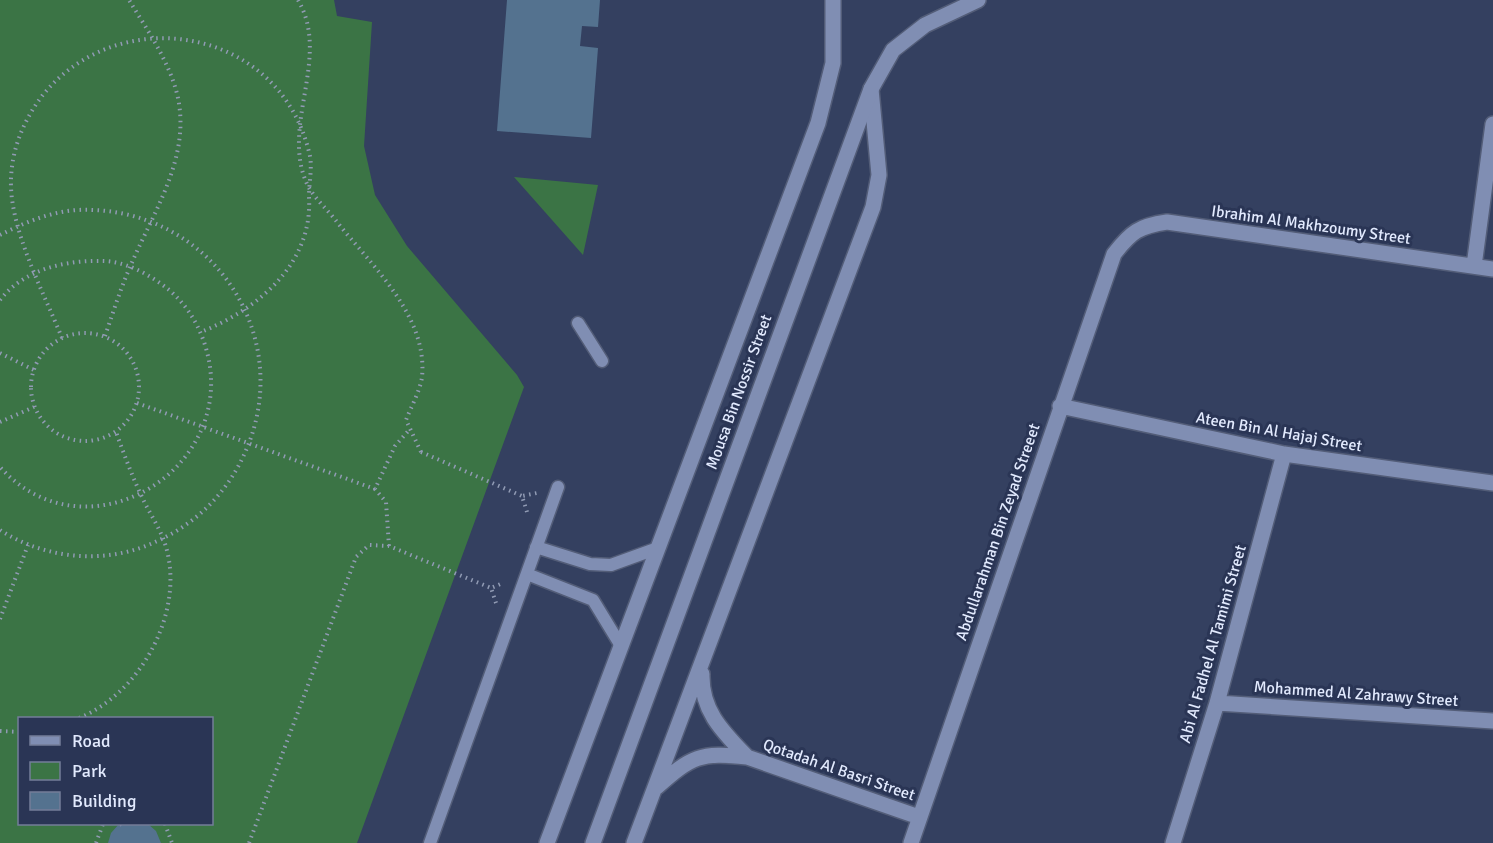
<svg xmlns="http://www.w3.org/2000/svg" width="1493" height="843" viewBox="0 0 1493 843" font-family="Signika,sans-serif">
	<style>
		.green { fill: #3b7445; fill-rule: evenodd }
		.building { fill: #54728f }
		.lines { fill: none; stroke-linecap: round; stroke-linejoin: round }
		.lane-casing { stroke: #535d78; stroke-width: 15 }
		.street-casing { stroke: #535d78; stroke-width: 18 }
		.secondary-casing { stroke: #535d78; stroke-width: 18 }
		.path { stroke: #919bb4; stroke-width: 4; stroke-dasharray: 1.5 4.5; stroke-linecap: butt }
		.lane { stroke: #808eb3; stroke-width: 12 }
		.street { stroke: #808eb3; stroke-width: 15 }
		.secondary { stroke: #808eb3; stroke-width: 15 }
		.labels { text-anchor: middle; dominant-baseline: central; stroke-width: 6; stroke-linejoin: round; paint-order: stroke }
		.street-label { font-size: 16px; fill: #e2eafe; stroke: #2a3555 }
	</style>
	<rect width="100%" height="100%" fill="#344060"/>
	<!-- green -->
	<path class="green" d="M0,0h334l3,16 35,6 -8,124 11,49 32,51 110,129 7,12 -167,456h-357zM20,718h192v106h-192z
		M514,177l84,8 -15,70z"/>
	<!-- building -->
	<path class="building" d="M507,0h93l-2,27 -16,-1 -2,20 18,2 -7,90 -94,-7z
		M119,824h29l8,7 5,12h-53l3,-10z"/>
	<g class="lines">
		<defs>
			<path id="lane" d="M578,323l24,38
				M536,547l54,17 21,1 47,-17
				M527,574l66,26 28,46
				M430,843l128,-356"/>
			<path id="street" d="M1474,266l19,-142
				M1060,406l224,48 209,29
				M702,674c-1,37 21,58 45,83
				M1217,703l276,18
				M657,787c35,-31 43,-35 90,-30l172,60
				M634,843l239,-636 6,-32 -8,-86
				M911,843l203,-589c17,-22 25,-28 53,-32l326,47
				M1173,843l44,-140 67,-249"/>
			<path id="secondary" d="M547,843l271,-720 15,-60v-63
				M593,843l278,-754 22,-39 32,-25 53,-25"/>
		</defs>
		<!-- lane casing -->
		<use href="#lane" class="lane-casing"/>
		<!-- street casing -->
		<use href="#street" class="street-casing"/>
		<!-- secondary casing -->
		<use href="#secondary" class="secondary-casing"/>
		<!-- path -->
		<path class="path" d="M298,0c34,58 -19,127 10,186 7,13 20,24 29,36 35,44 91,94 85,155 -2,14 -11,30 -16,43l15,32
			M0,235c24,-12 49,-23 77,-25 136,-6 226,132 163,253 -21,40 -54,68 -97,84 -47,17 -101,10 -143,-17
			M0,300c24,-31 66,-40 102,-39 24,0 48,14 66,28 18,15 30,34 37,56 39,122 -118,219 -205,122
			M31 387a54 54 0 1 1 108 0a54 54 0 1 1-108 0Z
			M105,336c8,-23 15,-46 25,-69 20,-48 55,-100 50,-155 -3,-40 -31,-79 -51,-112
			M62,338c-18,-45 -53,-110 -51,-159 1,-31 13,-59 31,-83 77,-96 237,-69 267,56 4,13 0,30 0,45 4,67 -51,112 -108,135
			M0,353l34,17
			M137,403l238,86
			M0,422l34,-15
			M421,452l101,44
			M527,512l-5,-16 15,-3
			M389,546l-3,-44 -11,-13 20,-43 15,-17
			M496,603l-5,-15 12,-5
			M0,619l28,-74
			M79,718c62,-25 106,-106 87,-171 -5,-18 -17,-34 -24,-50 -10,-21 -18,-43 -26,-65
			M0,731l20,1
			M121,824l1,1
			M165,824l7,19
			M96,843l7,-19
			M249,843l107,-286 13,-12 20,1 102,42"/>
		<!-- lane -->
		<use href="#lane" class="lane"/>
		<!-- street -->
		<use href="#street" class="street"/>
		<!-- secondary -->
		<use href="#secondary" class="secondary"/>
	</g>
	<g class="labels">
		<!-- street labels -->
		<g class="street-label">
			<text transform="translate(1311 225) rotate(8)">Ibrahim Al Makhzoumy Street</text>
			<text transform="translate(739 392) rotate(-70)">Mousa Bin Nossir Street</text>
			<text transform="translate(1279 432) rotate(10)">Ateen Bin Al Hajaj Street</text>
			<text transform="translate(998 532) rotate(-71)">Abdullarahman Bin Zeyad Streeet</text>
			<text transform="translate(1213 644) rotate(-74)">Abi Al Fadhel Al Tamimi Street</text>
			<text transform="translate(1356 694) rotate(4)">Mohammed Al Zahrawy Street</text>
			<text transform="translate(839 770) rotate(19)">Qotadah Al Basri Street</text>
		</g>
	</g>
	<!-- legend -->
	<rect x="18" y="717" width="195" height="108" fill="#2a3555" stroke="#747d99" stroke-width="1.5"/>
	<rect x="30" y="736" width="30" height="9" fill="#808eb3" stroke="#747d99" stroke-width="1.5"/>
	<text x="72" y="747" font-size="18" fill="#e2eafe">Road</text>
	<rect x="30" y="762" width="30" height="18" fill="#3b7445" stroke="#747d99" stroke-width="1.5"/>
	<text x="72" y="777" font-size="18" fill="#e2eafe">Park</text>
	<rect x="30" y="792" width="30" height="18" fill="#54728f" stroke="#747d99" stroke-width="1.5"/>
	<text x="72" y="807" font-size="18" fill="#e2eafe">Building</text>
</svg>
